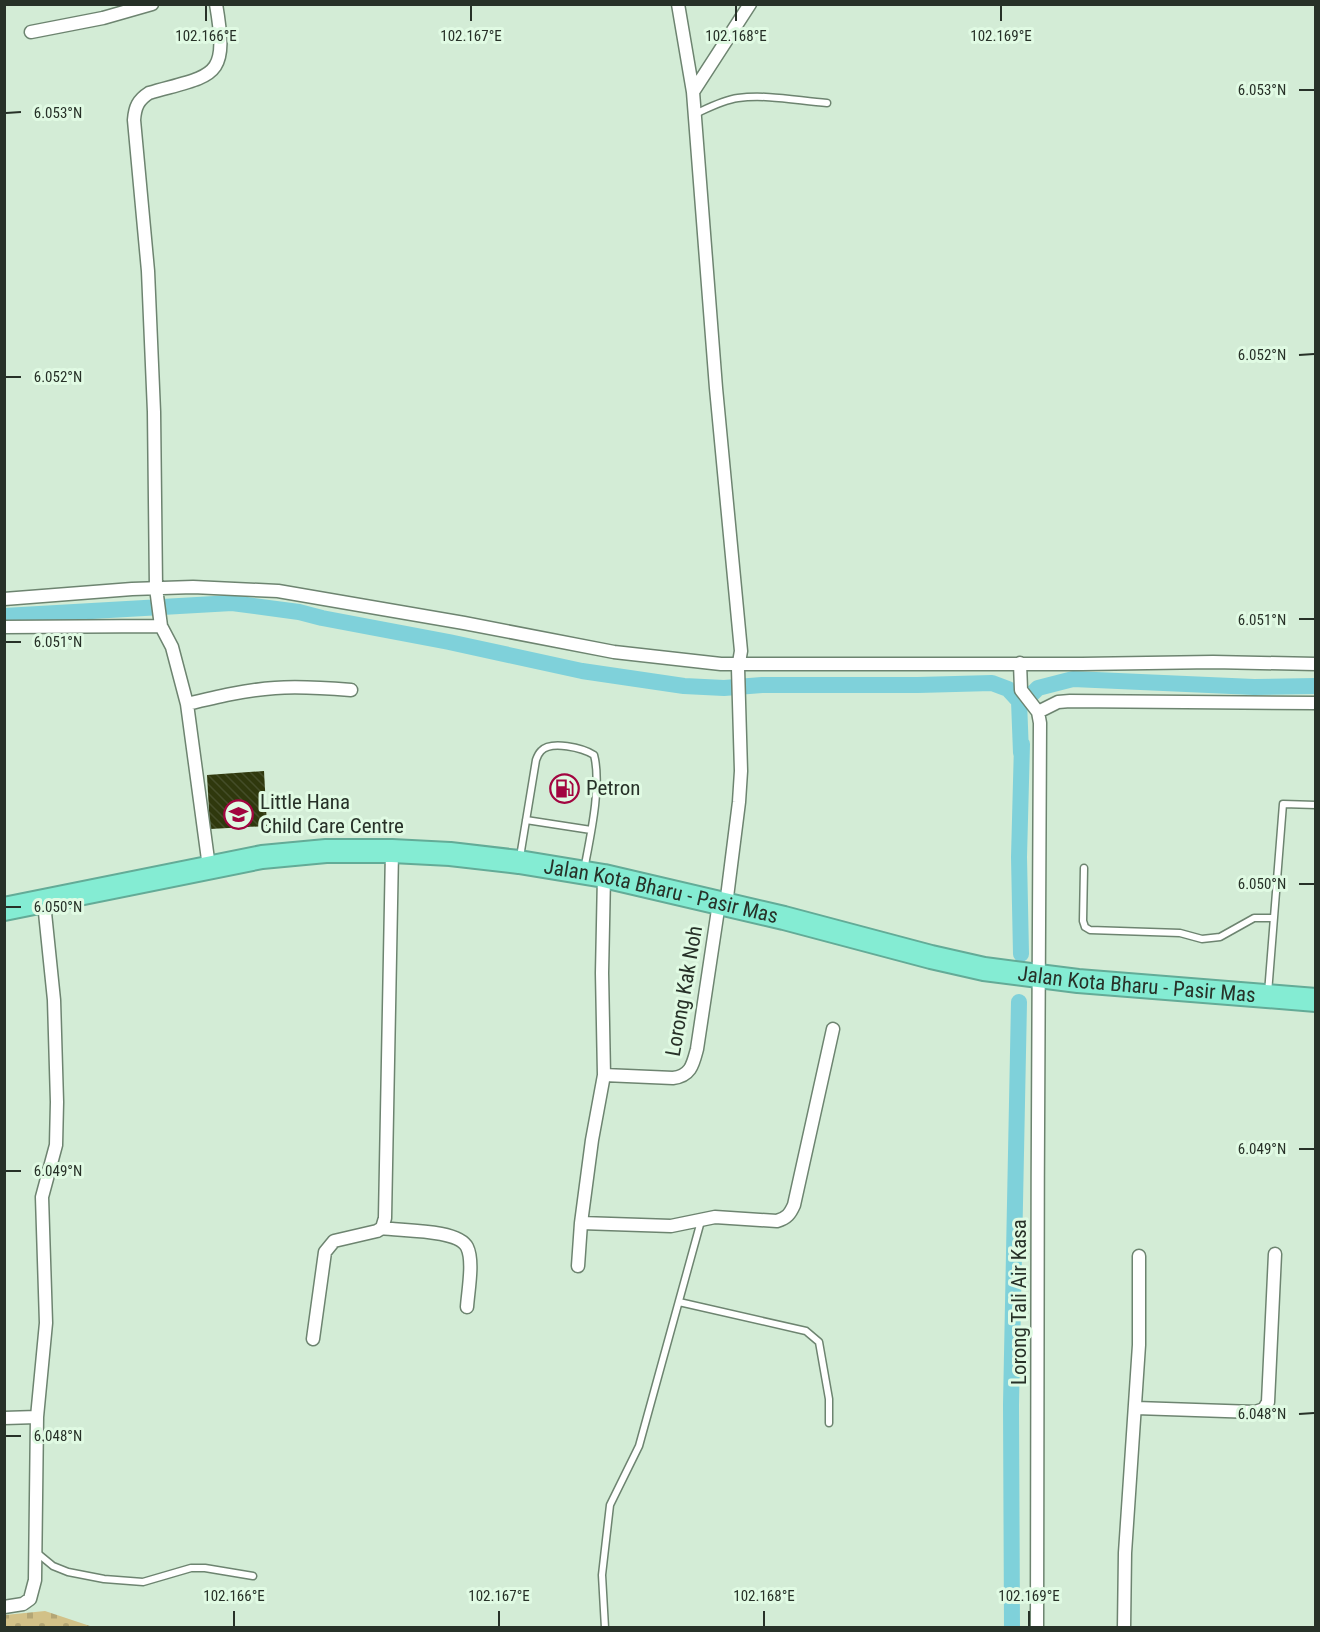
<svg xmlns="http://www.w3.org/2000/svg" width="1320" height="1632" viewBox="0 0 1320 1632" font-family="'Roboto Condensed',sans-serif">
	<style>
		.cemetery { fill: url(#cemetery-stones) }
		.lines { fill: none; stroke-linecap: round; stroke-linejoin: round }
		.canal { stroke: #7fd1da; stroke-width: 16 }
		.building { fill: url(#building-back-hatch) }
		.lane-casing { stroke: #6d8470; stroke-width: 9 }
		.street-casing { stroke: #6d8470; stroke-width: 15 }
		.highway-casing { stroke: #63ab97; stroke-width: 26 }
		.lane { stroke: #fff; stroke-width: 6 }
		.street { stroke: #fff; stroke-width: 12 }
		.highway { stroke: #84ecd3; stroke-width: 22 }
		.ticks { fill: none; stroke: #273128; stroke-width: 2 }
		.labels { text-anchor: middle; dominant-baseline: central; stroke-width: 6; stroke-linejoin: round; paint-order: stroke }
		.poi-label { font-size: 21px; fill: #273128; stroke: #e0fae3; text-anchor: start }
		.street-label { font-size: 21px; fill: #273128; stroke: #e0fae3 }
		.ticks-label { font-size: 15px; text-anchor: middle; fill: #273128; stroke: #e0fae3; stroke-width: 6; stroke-linejoin: round; paint-order: stroke }
	</style>
	<defs>
		<pattern id="cemetery-stones" width="16" height="16" patternUnits="userSpaceOnUse" patternTransform="scale(1.5)"><rect width="16" height="16" fill="#d2c188"/><path d="M2 7V4a2 2 0 0 1 4 0v3zM10 15v-3a2 2 0 0 1 4 0v3z" fill="#b4a675"/></pattern>
		<pattern id="building-back-hatch" width="6" height="6" patternUnits="userSpaceOnUse" patternTransform="scale(1.5)"><rect width="6" height="6" fill="#2f380d"/><path d="M-1 5l2 2M0 0l6 6M5-1l2 2" fill="none" stroke="#444d28"/></pattern>
	</defs>
	<rect width="100%" height="100%" fill="#d3ecd6"/>
	<!-- cemetery -->
	<path class="cemetery" d="M45,1611l48,16h-88v-12z"/>
	<g class="lines">
		<!-- canal -->
		<path class="canal" d="M4,616l228,-13 67,9 23,6 127,24 133,29 102,15 40,2 38,-3h156l74,-2 16,6 11,12 2,52
			M1030,696l8,-8 35,-9 181,8 62,-1
			M1021,954l-2,-97 3,-113
			M1012,1628l-1,-223 8,-403"/>
	</g>
	<!-- building -->
	<path class="building" d="M264,771l3,55 -57,3 -3,-54z"/>
	<g class="lines">
		<defs>
			<path id="lane" d="M695,114c13,-6 28,-14 43,-16 29,-4 61,3 89,5
				M526,820l65,10
				M520,857l16,-97c1,-3 2,-6 5,-9 10,-11 42,-3 53,4 8,30 -4,83 -10,115
				M1084,868l-1,53 2,6 5,3 90,3 22,6 18,-2 34,-19h20
				M1268,993l15,-189 33,1
				M679,1302l127,29 13,11 10,57v24
				M36,1552l17,14 15,6 36,7 39,3 48,-14h14l48,8
				M605,1628l-3,-53 8,-70 29,-59 62,-225"/>
			<path id="street" d="M678,4l15,88 23,296 25,263 -3,17 3,103 -2,31 -13,103
				M31,32l72,-14 49,-14
				M693,92l57,-88
				M4,599l128,-10 61,-2 85,4 186,32 150,29 107,12h361l131,-2 103,2
				M4,627l157,-1
				M1020,663l1,27 17,22 2,11c-3,302 -2,603 -3,905
				M187,704c29,-7 58,-14 88,-16 25,-2 51,0 76,2
				M1038,712l20,-10 12,-1 246,2
				M209,867l-22,-163 -15,-57 -11,-21 -5,-38 -2,-176 -6,-141 -14,-151c1,-13 4,-20 15,-27 66,-19 80,-13 67,-89
				M604,1075l69,3c18,-2 20,-14 24,-29l22,-146
				M581,1223l90,3 44,-9 62,4c10,-3 13,-7 17,-16l39,-176
				M382,1228c19,3 76,1 85,19 7,14 1,44 0,60
				M578,1266l3,-43 11,-83 12,-65 -2,-102 2,-97
				M313,1339l12,-87 9,-11 43,-10 5,-3 3,-10 7,-367
				M1136,1408l119,4 9,-3 4,-7 7,-148
				M4,1418l33,-1
				M4,1607l19,-3 7,-5 5,-19 2,-163 9,-94 -4,-126 14,-52 1,-43 -3,-102 -10,-97
				M1124,1628l1,-75 14,-208v-89"/>
			<g id="highway">
				<path id="s1" d="M4,909l258,-52 64,-6h66l58,3 69,8 85,14 180,42 147,39 53,12 94,12 238,19"/>
			</g>
		</defs>
		<!-- lane casing -->
		<use href="#lane" class="lane-casing"/>
		<!-- street casing -->
		<use href="#street" class="street-casing"/>
		<!-- highway casing -->
		<use href="#highway" class="highway-casing"/>
		<!-- lane -->
		<use href="#lane" class="lane"/>
		<!-- street -->
		<use href="#street" class="street"/>
		<!-- highway -->
		<use href="#highway" class="highway"/>
	</g>
	<!-- ticks -->
	<path class="ticks" d="M206,6v15M471,6v15M736,6v15M1001,6v15M1299,90h15M6,113l15,-1M1299,355l15,-1M6,377h15M1299,619h15M6,642h15M1299,884h15M6,907h15M1299,1149h15M6,1171h15M1299,1414l15,-1M6,1436h15M234,1611v15M499,1611v15M764,1611v15M1029,1611v15"/>
	<!-- icons -->
	<defs>
		<symbol id="fuel-ring" viewBox="-11 -11 22 22"><circle r="9.5" fill="#e0fae3" stroke="#a20540" stroke-width="1.5"/><path d="M-5.5-6h7V0h2V4h1.3V-2.5L3-4.5l.8-.8L6-3V5H2.5V1h-1V6h-7ZM-4.2-4.7v3.2H.2V-4.7Z" fill="#a20540"/></symbol>
		<symbol id="school-ring" viewBox="-11 -11 22 22"><circle r="9.5" fill="#e0fae3" stroke="#a20540" stroke-width="1.5"/><path d="M0-5L7-2L0 1L-7-2ZM-4 1L0 2.5L4 1V4Q0 6-4 4Z" fill="#a20540"/></symbol>
	</defs>
	<g fill-rule="evenodd">
		<use href="#fuel-ring" x="548" y="772" width="33" height="33"/>
		<use href="#school-ring" x="222" y="798" width="33" height="33"/>
	</g>
	<g class="labels">
		<!-- poi labels -->
		<g class="poi-label">
			<text x="586" y="788">Petron</text>
			<text x="260" y="802">Little Hana<tspan x="260" dy="24">Child Care Centre</tspan></text>
		</g>
		<!-- street labels -->
		<g class="street-label">
			<text stroke="none"><textPath href="#s1" startOffset="666">Jalan Kota Bharu - Pasir Mas</textPath></text>
			<text stroke="none"><textPath href="#s1" startOffset="1152">Jalan Kota Bharu - Pasir Mas</textPath></text>
			<text transform="translate(684 991) rotate(-80)">Lorong Kak Noh</text>
			<text transform="translate(1019 1302) rotate(-90)">Lorong Tali Air Kasa</text>
		</g>
	</g>
	<g class="ticks-label">
		<text x="206" y="41">102.166°E</text>
		<text x="471" y="41">102.167°E</text>
		<text x="736" y="41">102.168°E</text>
		<text x="1001" y="41">102.169°E</text>
		<text x="1262" y="95">6.053°N</text>
		<text x="58" y="118">6.053°N</text>
		<text x="1262" y="360">6.052°N</text>
		<text x="58" y="382">6.052°N</text>
		<text x="1262" y="625">6.051°N</text>
		<text x="58" y="647">6.051°N</text>
		<text x="1262" y="889">6.050°N</text>
		<text x="58" y="912">6.050°N</text>
		<text x="1262" y="1154">6.049°N</text>
		<text x="58" y="1176">6.049°N</text>
		<text x="1262" y="1419">6.048°N</text>
		<text x="58" y="1441">6.048°N</text>
		<text x="234" y="1601">102.166°E</text>
		<text x="499" y="1601">102.167°E</text>
		<text x="764" y="1601">102.168°E</text>
		<text x="1029" y="1601">102.169°E</text>
	</g>
	<!-- border -->
	<rect width="1320" height="1632" fill="none" stroke="#273128" stroke-width="12"/>
</svg>
